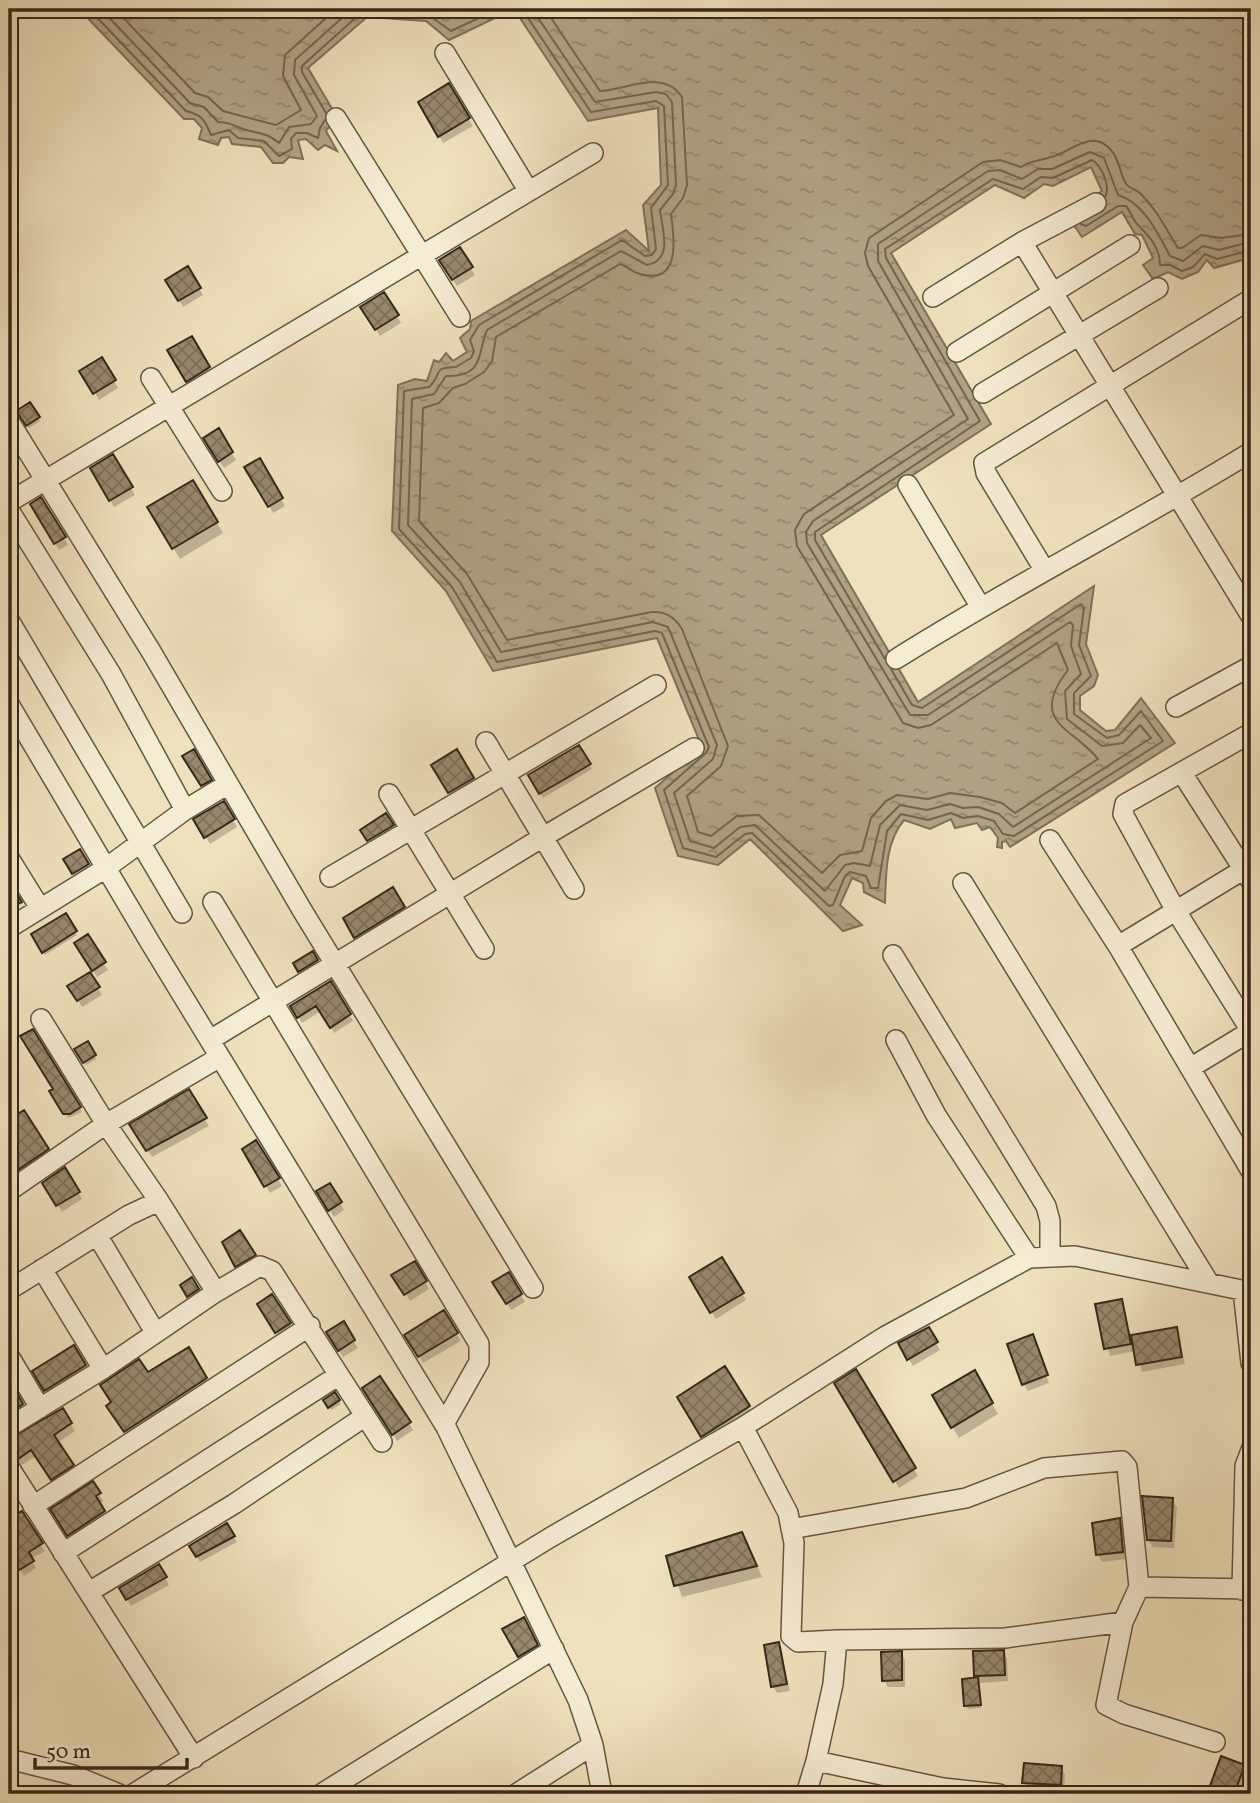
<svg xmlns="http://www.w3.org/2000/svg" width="1260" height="1803" viewBox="0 0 1260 1803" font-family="Vollkorn,serif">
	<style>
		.water { fill: url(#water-ripples); stroke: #807159; stroke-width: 2 }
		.shadow { fill: #0003 }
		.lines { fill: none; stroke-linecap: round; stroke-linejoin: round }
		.shore { stroke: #74644e; stroke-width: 2 }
		.building { fill: url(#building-cross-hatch); stroke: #372718; stroke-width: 2 }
		.minor-casing { stroke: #655641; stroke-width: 22 }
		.minor { stroke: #f5ecd4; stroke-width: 19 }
	</style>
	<defs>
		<pattern id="water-ripples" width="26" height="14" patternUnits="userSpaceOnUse" patternTransform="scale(1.75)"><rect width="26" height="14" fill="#b0a285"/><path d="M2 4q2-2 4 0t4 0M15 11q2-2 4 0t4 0" fill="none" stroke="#90846c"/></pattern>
		<pattern id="building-cross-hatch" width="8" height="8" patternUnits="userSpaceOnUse" patternTransform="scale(1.75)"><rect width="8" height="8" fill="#97886e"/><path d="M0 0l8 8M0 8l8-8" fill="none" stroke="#7c6f59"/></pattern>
	</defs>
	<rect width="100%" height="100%" fill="#efe1bd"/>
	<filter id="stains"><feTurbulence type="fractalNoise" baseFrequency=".00286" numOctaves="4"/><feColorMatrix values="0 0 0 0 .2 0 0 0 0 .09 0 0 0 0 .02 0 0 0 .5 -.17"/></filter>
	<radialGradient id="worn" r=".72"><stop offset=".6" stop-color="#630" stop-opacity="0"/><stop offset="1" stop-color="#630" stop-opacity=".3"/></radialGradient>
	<!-- water -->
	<path class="water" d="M79,9h1172v264l-4,2 -1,-16 -32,9 -7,-8 -9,12 -16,7 -14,-7 -15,7 -10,-14 10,-7 -11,-23 -7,-1 -13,-22 -40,25 -16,-23 36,-23 -11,-24 -38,19 -9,-2 -20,14 -29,-13 -104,68 100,171 -170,111 97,167 176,-116 -8,58 12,31 -4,11 -14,10v14l26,21 9,-1 26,-32 34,45 -165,104 -4,-6 -4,1v6l-5,-1 1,-9 -8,-11 -8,3 -5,-7 -22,5 -4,-9 -21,10 -26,-9c-19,23 -18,54 -19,83l-21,-11 -1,-9 -11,-5 -12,27 22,20 -19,6 -93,-92 -32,26 -40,-9 -23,-68 47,-41 -45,-109 -164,33 -47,-80 -54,-60 6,-146 17,-6 12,2 7,-21 5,2 7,-9 7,8 14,-9 -7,-14 10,-9 1,-8 155,-91 23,21 -6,-46 18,-20 -3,-77 -70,13 -74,-112 -65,31 -23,-19 -59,-4 -59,51 26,44v9l-8,10 11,20 -12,-6 -7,5 -12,-11 -8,1 5,19 -14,-2 -6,6h-10l-12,-16 -29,-3 -3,-7 -8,1 -3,7 -19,-6 3,-11 -8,-9h-10z"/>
	<!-- shadow -->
	<path class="shadow" d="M448,86l25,40 -30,17 -23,-41z
		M459,249l16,26 -18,11 -16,-26z
		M188,269l15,26 -20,12 -15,-27z
		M384,294l17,29 -21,13 -18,-29z
		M191,338l22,37 -22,13 -22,-37z
		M102,360l16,28 -19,12 -17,-29z
		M9,372l4,8 -4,3z
		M30,405l10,16 -11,7 -10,-16z
		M218,431l18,29 -12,8 -19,-30z
		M113,456l22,39 -21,12 -22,-38z
		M259,461l26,45 -12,7 -26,-45z
		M192,482l31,51 -43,26 -31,-51z
		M41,499l27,46 -9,5 -27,-45z
		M579,747l13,22 -49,29 -13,-23z
		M456,752l21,34 -23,13 -20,-34z
		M223,803l14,24 -27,17 -14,-24z
		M386,816l10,17 -23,14 -10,-17z
		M80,851l9,16 -14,9 -10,-16z
		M392,889l16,26 -48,29 -15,-26z
		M65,915l12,20 -32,20 -12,-20z
		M87,937l21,33 -11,7 -21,-33z
		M312,954l9,14 -17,10 -9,-14z
		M90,974l12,21 -20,12 -12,-21z
		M330,983l23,38 -19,12 -13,-22 -19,12 -10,-17z
		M32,1031l50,81 -14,6 -16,-27 3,-2z
		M87,1043l9,16 -10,6 -10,-15z
		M188,1092l21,34 -57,31 -20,-32z
		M23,1112l28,44 -42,28v-63z
		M256,1143l26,43 -12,7 -26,-43z
		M65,1169l17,30 -20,13 -17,-29z
		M329,1185l15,25 -10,7 -15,-25z
		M239,1233l17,25 -18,11 -14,-27z
		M722,1259l24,41 -30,19 -25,-42z
		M414,1263l15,26 -19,12 -16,-25z
		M508,1274l17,28 -14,8 -17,-27z
		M192,1279l7,13 -9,6 -8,-13z
		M272,1297l22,34 -13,8 -21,-35z
		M1121,1301l10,35 45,-7 9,35 -43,8 -6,-21 -26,5 -13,-50z
		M443,1312l18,29 -38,22 -17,-28z
		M343,1324l15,24 -15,9 -15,-24z
		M928,1329l12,21 -27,16 -13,-22z
		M1033,1342l16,41 -21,8 -4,-7z
		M73,1347l16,26 -39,24 -16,-26z
		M188,1349l21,36 -80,52 -17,-25 35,-37z
		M724,1369l28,45 -45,29 -28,-46z
		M856,1372l62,104 -19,12 -62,-104z
		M974,1373l24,41 -39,24 -25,-42z
		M380,1378l33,52 -16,11 -33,-53z
		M335,1394l6,10 -10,6 -6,-9z
		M16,1395l10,17 -17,11v-23z
		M62,1411l13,20 -18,12 20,30 -21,13 -20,-30 -14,9 -8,-3 -5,-9v-12z
		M93,1484l10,17 -4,3 9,15 -35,23 -20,-32z
		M1172,1500l5,7 -3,41 -21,-1 -5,-8z
		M21,1513l24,38 -14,8 5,9 -12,8 -15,-26v-30z
		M1119,1520l4,7 3,32 -24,3 -4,-7 -4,-30z
		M226,1525l11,17 -37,20 -9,-15z
		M748,1545l14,32 -80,20 -14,-39z
		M158,1566l11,19 -38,21 -10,-17z
		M527,1626l13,27 -16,10 -19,-33z
		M778,1644l12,47 -13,2 -4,-7z
		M1003,1652l4,7 1,22 -29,2 2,25 -13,1 -2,-3 12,-27 -2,-3z
		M901,1653l4,7v27h-17l-4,-7z
		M1222,1758l22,9 4,7 -8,20h-31z
		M1061,1767l4,8 -1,17 -36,-3 -4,-7z"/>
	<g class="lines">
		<!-- shore -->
		<path class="shore" d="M89,9l97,102c17,4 19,10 25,24l18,-5 9,8 26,3 15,15 13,-7 -1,-10 5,-6h11l11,5 2,-10 5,-8
			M101,9l89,94 14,4 14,15c13,0 17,5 28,8 15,4 21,3 33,13l10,-16 22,-3 6,-8 -23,-41 1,-15 57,-51
			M115,9l80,84 13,4 15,14 53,14 25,-15 -18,-34 2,-21 51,-46
			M522,9l69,103 65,-11 8,5 4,79 -17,23 5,41 -4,6 -7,1 -23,-16 -143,85 -9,15 4,11 -3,7 -15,9c-26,1 -12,6 -27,20l-25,4 -5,138 53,58 45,75 158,-31 7,2 47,114 -3,6 -42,37 19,58 33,9 29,-23 7,-1 77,73 4,-1 12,-29 5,-4 16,4 5,12h7l9,-57 14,-17 27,6 23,-7 12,5 15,-2 16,5 9,13 11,2 149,-95 -22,-30 -22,24 -12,3 -33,-24v-21l17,-17 -12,-31 5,-37 -3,-4 -159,104 -10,-3 -21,-36
			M532,9l63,93 61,-10 10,2 6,8 4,83 -3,9 -13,16c2,19 14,50 -13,55l-26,-14 -134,79c-10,23 -2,47 -41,46l-12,18 -22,5 -4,126 52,57 41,70 152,-30 15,5 49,118 -4,14 -39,34 16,48 24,7 26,-21 15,-2 70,66 20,-26 9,-2 16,3 10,-41 20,-20 27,5 23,-6 13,4 15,-1 21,7 14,13 138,-89 -11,-13 -17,18 -21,3 -35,-27 -2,-28 16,-17 -10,-28 2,-21 -3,-3 -142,93h-18l-103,-172 -1,-11 7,-11 155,-102 -90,-158v-17l110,-73 12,-1 22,9 16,-10h14l38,-17 14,6 14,37c25,7 40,38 52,61l13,5 20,-15 16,4 23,-6 9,1
			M545,9l55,82c27,-1 63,-23 82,6l5,88 -4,13 -12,16c3,22 11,72 -31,60 -8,-2 -13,-8 -20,-10l-124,73 -4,24 -8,11 -19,12 -12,4 -14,15 -16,5 -4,113 48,53 40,66 145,-28c14,-1 23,5 30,17l46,117 -7,20 -34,30 11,36 13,4 26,-20 22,-1 63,58 18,-18 22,-4 9,-33 15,-17 11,-6 31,4 22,-6 30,4 22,6 13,10 83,-54c-24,-31 -71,-36 -30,-89l-11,-27 -126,82 -13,3 -15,-5 -106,-177 -2,-16 9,-16 150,-99 -86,-149 -3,-13 4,-15 114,-76 17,-2 21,7c11,-7 19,-6 30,-10 21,-5 40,-29 60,-7 9,10 9,26 16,35 3,4 11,5 14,9 16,16 25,35 37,54h4l19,-13 20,3 30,-4
			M326,113l-24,-41v-6l61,-55 64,3 24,17 47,-22
			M1081,224l5,2 32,-20h8c5,6 7,15 13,20 11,11 21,22 21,39h10l12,6 11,-4 12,-13 12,5 26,-7 8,4
			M885,659l-70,-119v-8l165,-111 -94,-163 -1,-9 108,-70 30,10 18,-12 12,1 39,-18c10,6 19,27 13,37"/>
	</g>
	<!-- building -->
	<path class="building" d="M449,83l21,35 -32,19 -20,-35z
		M460,247l13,20 -21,13 -13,-20z
		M188,266l13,22 -23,13 -13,-21z
		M384,292l15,23 -24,15 -15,-23z
		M192,336l18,31 -24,15 -19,-32z
		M102,357l14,23 -23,14 -14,-23z
		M30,402l10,15 -14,9 -10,-15z
		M219,428l14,24 -15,10 -15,-24z
		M113,454l20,33 -24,14 -19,-33z
		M260,458l23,40 -15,9 -24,-40z
		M193,480l25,42 -46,27 -25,-42z
		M41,497l25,40 -12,7 -24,-40z
		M579,745l12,19 -52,30 -11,-19z
		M194,749l18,31 -11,6 -19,-30z
		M457,749l17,29 -26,15 -17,-28z
		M224,801l11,18 -31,19 -11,-19z
		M386,813l8,12 -27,16 -7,-11z
		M80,849l9,15 -17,10 -9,-15z
		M9,881l13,21 -6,3 -7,-12z
		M393,887l12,20 -51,31 -11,-20z
		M66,913l11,18 -35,22 -11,-19z
		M88,934l18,28 -14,9 -18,-28z
		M313,951l5,9 -20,12 -5,-9z
		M90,972l10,15 -23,14 -10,-15z
		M331,981l20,33 -21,14 -14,-22 -19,12 -7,-12z
		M33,1029l48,78 -11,7h-7l-14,-23 4,-2 -33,-53z
		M88,1041l8,14 -13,8 -9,-14z
		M189,1089l18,29 -61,33 -17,-27z
		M24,1110l25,39 -40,27v-57z
		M256,1140l24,38 -16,9 -22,-38z
		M65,1167l15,25 -24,14 -14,-23z
		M330,1183l12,19 -14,9 -12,-20z
		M240,1230l16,25 -21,12 -13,-25z
		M722,1257l22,36 -34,20 -21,-36z
		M415,1261l12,20 -23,14 -13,-20z
		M509,1272l13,22 -16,10 -14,-22z
		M192,1277l7,12 -12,8 -7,-12z
		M272,1294l19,29 -16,10 -18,-29z
		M1122,1299l9,45 -27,5 -9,-45z
		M444,1310l14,23 -40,24 -14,-22z
		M344,1321l11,19 -17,11 -12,-19z
		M929,1327l9,15 -31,18 -9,-17z
		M1177,1327l5,30 -46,8 -5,-30z
		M1033,1334l15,41 -26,10 -15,-41z
		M74,1345l12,20 -42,26 -12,-20z
		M189,1347l18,31 -83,54 -18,-26 5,-4 -11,-17 39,-26 9,13z
		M725,1366l25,40 -49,31 -24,-40z
		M856,1369l60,99 -23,14 -59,-99z
		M975,1370l18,33 -42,25 -19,-33z
		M380,1376l31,46 -19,13 -30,-47z
		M335,1392l5,8 -12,8 -5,-8z
		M17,1393l6,11 -14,9v-15z
		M63,1408l9,15 -18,12 20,30 -23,15 -20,-30 -13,9 -9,-4v-16z
		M93,1481l8,12 -5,3 9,15 -38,25 -17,-27z
		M1142,1496l31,2 -2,43 -24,-1z
		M22,1511l21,32 -14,9 5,9 -15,9 -10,-17v-35z
		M1120,1518l3,34 -27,3 -4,-32z
		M227,1523l8,13 -39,21 -7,-11z
		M742,1532l15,34 -83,20 -8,-30z
		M159,1564l8,13 -41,23 -7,-12z
		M524,1617l14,28 -20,12 -16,-28z
		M779,1642l8,42 -16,3 -7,-42z
		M1004,1650l1,25 -31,1 -1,-25z
		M902,1651v29l-20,1 -1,-29z
		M978,1677l3,28 -17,1 -2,-27z
		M1221,1756l24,9 -11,29h-27z
		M1024,1763l38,3 -1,19 -39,-2z"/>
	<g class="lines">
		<defs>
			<path id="minor" d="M445,53l83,137
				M336,118l124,199
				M1022,242l229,374
				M933,297l89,-55 74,-39
				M957,352l173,-107
				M151,378l71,113
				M983,393l175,-105
				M9,421l143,232 150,257 231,378
				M908,485l72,121
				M9,502l584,-349
				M9,510l102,164 74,136
				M1045,571l-59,-98 -2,-10 267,-164
				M9,620l173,293
				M896,659c116,-73 238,-135 355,-207
				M9,704l142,240 295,483 132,273 15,45 9,49
				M1176,707l75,-41
				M1251,733l-126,71 -2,10 53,97 75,120
				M486,742l88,147
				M1182,773l69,108
				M389,794l95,155
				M1050,840l68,106 133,225
				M9,858l31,50
				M330,877l326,-192
				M963,883l246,400
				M213,902l266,442v18l-35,62
				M9,928l97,-60 79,-58 43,-26
				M1118,946l133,-81
				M893,955l153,251 4,15v34
				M41,1019l65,105 53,77
				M210,1040l333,-203 151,-89
				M896,1040l40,75 93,143
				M1190,1068l61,-37
				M9,1191l97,-67 114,-67
				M97,1235l58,97
				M42,1269l61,100
				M9,1290l120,-75 30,-14 57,91 44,-26 12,5 110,171
				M1243,1290l8,73
				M9,1356l31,52
				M9,1427l94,-58 113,-77
				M743,1427l45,86 6,30 -3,93 7,6 39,-2
				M9,1467l185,291
				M33,1506l277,-180
				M791,1529l175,-31 78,-30 78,-7 5,6 12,120 112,2
				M63,1553l276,-178
				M1139,1587l-16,35 -17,83 18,9 91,28
				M1242,1590l3,-124 6,-16
				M89,1592l145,-88 130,-87
				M9,1759l64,16 46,19
				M816,1761l127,27 56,6
				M133,1794l418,-257 192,-110 141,-90 145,-79 46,-2 176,36
				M321,1794l233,-145
				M516,1794l77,-49
				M806,1794l10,-33 17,-77 4,-44 168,-2 118,-16"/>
		</defs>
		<!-- minor casing -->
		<use href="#minor" class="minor-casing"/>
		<!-- minor -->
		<use href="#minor" class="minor"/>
	</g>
	<!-- margin -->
	<rect width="1260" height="1803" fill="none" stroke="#efe1bd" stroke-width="35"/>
	<rect x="10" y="10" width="1239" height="1782" fill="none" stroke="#372718" stroke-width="3.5"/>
	<rect x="18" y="18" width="1225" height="1768" fill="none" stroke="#372718" stroke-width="2"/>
	<!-- scale -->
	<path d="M35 1758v10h152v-10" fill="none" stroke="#372718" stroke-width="3.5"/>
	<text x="46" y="1758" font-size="21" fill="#372718" stroke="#f5ecd4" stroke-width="5" paint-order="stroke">50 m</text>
	<rect width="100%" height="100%" filter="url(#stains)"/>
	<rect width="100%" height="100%" fill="url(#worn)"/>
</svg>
